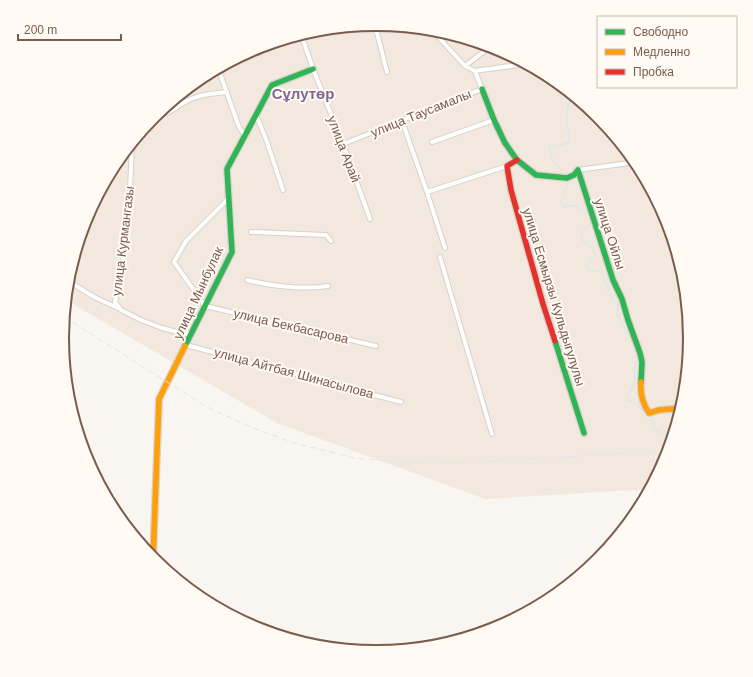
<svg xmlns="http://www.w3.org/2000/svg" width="753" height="677" viewBox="0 0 753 677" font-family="Helvetica,sans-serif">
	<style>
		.residential { fill: #f2e8de }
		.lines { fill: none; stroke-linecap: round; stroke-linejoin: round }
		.stream { stroke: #d0e8ea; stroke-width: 1 }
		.street-casing { stroke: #d7d1cb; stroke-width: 6 }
		.fast-casing { stroke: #d9d2cb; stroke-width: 8 }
		.slow-casing { stroke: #d9d2cb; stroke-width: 8 }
		.jam-casing { stroke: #d9d2cb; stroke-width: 8 }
		.street { stroke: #fefefd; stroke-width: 4 }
		.fast { stroke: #30b455; stroke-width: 5.5 }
		.slow { stroke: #ff9f0a; stroke-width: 5.5 }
		.jam { stroke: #e5322d; stroke-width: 5.5 }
		.rail { stroke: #e6e3e7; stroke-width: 1; stroke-dasharray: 6 4; stroke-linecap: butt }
		.labels { text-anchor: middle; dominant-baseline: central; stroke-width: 4; stroke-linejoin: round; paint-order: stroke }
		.street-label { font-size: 13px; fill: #7a5c4d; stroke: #fffaf3 }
		.quarter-label { font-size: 15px; font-weight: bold; fill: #846695; stroke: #fffaf3 }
		.rim { fill: none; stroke: #7a5c4d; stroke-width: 2 }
	</style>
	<rect width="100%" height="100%" fill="#f9f5f0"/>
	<!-- residential -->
	<path class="residential" d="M377,24l61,6 59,18 54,29 48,39 39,48 29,54 18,59 6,62 -6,61 -18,59 -16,30 -166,10 -208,-76 -211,-123 2,-23 18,-59 29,-54 39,-48 48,-39 54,-29 59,-18z"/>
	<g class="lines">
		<!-- stream -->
		<path class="stream" d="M565,175l-13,-16 -3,-12 20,-4v-9l-3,-13 2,-15 5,-11
			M568,179l1,1 -8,22 2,5 9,-2 12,6 5,3
			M592,221l-10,12 -1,7 12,8 2,7 -7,9v6l12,1 13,30 5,1v11l3,8 12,23 4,14 -3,13 1,9 -8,20 7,2 11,11
			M650,416l2,1 3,13 18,9
			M634,518l2,-5v-13l13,-15 5,-11 8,-6
			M626,528l-2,-1 1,-3h4"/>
		<defs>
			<path id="street" d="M374,24l2,5 11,43
				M431,29l34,37 10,5 6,-1 45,-6
				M301,34l12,35 30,75 27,75
				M292,37l2,1 4,-3
				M465,66l26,-20
				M218,68l21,59 6,9
				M177,107c16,-12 31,-13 50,-15
				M256,115l10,24 17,51
				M154,117l15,-5 8,-5 -4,-7
				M402,121l25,71
				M432,142l62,-22
				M132,143c-2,53 -4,107 -17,159l6,8 20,10 21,8 23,6 7,-1
				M343,144l139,-55 -7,-18
				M578,170l58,-8
				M229,198l-43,43 -12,21 31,44 171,40
				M251,232l75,3 5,6
				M445,248l-18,-56 80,-26
				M440,257l52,177
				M247,280c24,6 56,10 81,6
				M68,281l26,16 26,12
				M186,345l215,57"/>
			<path id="fast" d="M482,89l12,31 11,23 12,17 19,15 31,3 7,-3 4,-5 35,110 9,19 6,21 12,33 2,9 -1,20
				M555,341l29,92
				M185,346l47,-94 -5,-83 45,-84 41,-16"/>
			<path id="slow" d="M641,382c-1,12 1,21 8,31l10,-3 24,-2
				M153,560l6,-161 26,-53"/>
			<path id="jam" d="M517,160l-10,6 4,24 32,114 12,37"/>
		</defs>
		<!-- street casing -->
		<use href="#street" class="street-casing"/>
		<!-- fast casing -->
		<use href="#fast" class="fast-casing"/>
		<!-- slow casing -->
		<use href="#slow" class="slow-casing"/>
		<!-- jam casing -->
		<use href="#jam" class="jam-casing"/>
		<!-- street -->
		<use href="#street" class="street"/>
		<!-- fast -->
		<use href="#fast" class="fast"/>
		<!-- slow -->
		<use href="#slow" class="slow"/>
		<!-- jam -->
		<use href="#jam" class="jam"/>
		<!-- rail -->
		<path class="rail" d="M64,317l143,90 46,21 41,15 61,15 53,5h48l159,-9 55,-4"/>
	</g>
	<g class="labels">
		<!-- street labels -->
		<g class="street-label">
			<text transform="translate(421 113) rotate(-22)">улица Таусамалы</text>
			<text transform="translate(344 149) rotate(69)">улица Арай</text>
			<text transform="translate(610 234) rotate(72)">улица Ойлы</text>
			<text transform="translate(123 241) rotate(-83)">улица Курмангазы</text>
			<text transform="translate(198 293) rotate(-65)">улица Мынбулак</text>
			<text transform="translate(554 297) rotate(73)">улица Есмырзы Кульдыгулулы</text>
			<text transform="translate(291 326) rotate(13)">улица Бекбасарова</text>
			<text transform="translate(294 373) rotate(15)">улица Айтбая Шинасылова</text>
		</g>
		<!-- quarter labels -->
		<g class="quarter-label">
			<text x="303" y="93">Сұлутөр</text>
		</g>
	</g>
	<!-- crop -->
	<path d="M0 0H753V677H0ZM69 338a307 307 0 1 1 614 0a307 307 0 1 1-614 0Z" fill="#fffaf3" fill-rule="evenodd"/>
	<path class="rim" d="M69 338a307 307 0 1 1 614 0a307 307 0 1 1-614 0Z"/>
	<!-- legend -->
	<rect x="597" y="16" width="140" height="72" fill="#fffaf3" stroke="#cabbb1"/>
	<rect x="605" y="29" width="20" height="6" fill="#30b455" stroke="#cabbb1"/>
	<text x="633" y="36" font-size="12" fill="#7a5c4d">Свободно</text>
	<rect x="605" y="49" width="20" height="6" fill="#ff9f0a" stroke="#cabbb1"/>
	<text x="633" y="56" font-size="12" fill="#7a5c4d">Медленно</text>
	<rect x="605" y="69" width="20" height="6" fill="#e5322d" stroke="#cabbb1"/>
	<text x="633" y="76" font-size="12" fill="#7a5c4d">Пробка</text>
	<!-- scale -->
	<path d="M18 34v6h103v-6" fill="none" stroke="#7a5c4d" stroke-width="2"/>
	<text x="24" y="34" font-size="12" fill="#7a5c4d" stroke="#fffaf3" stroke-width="3" paint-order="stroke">200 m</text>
</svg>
